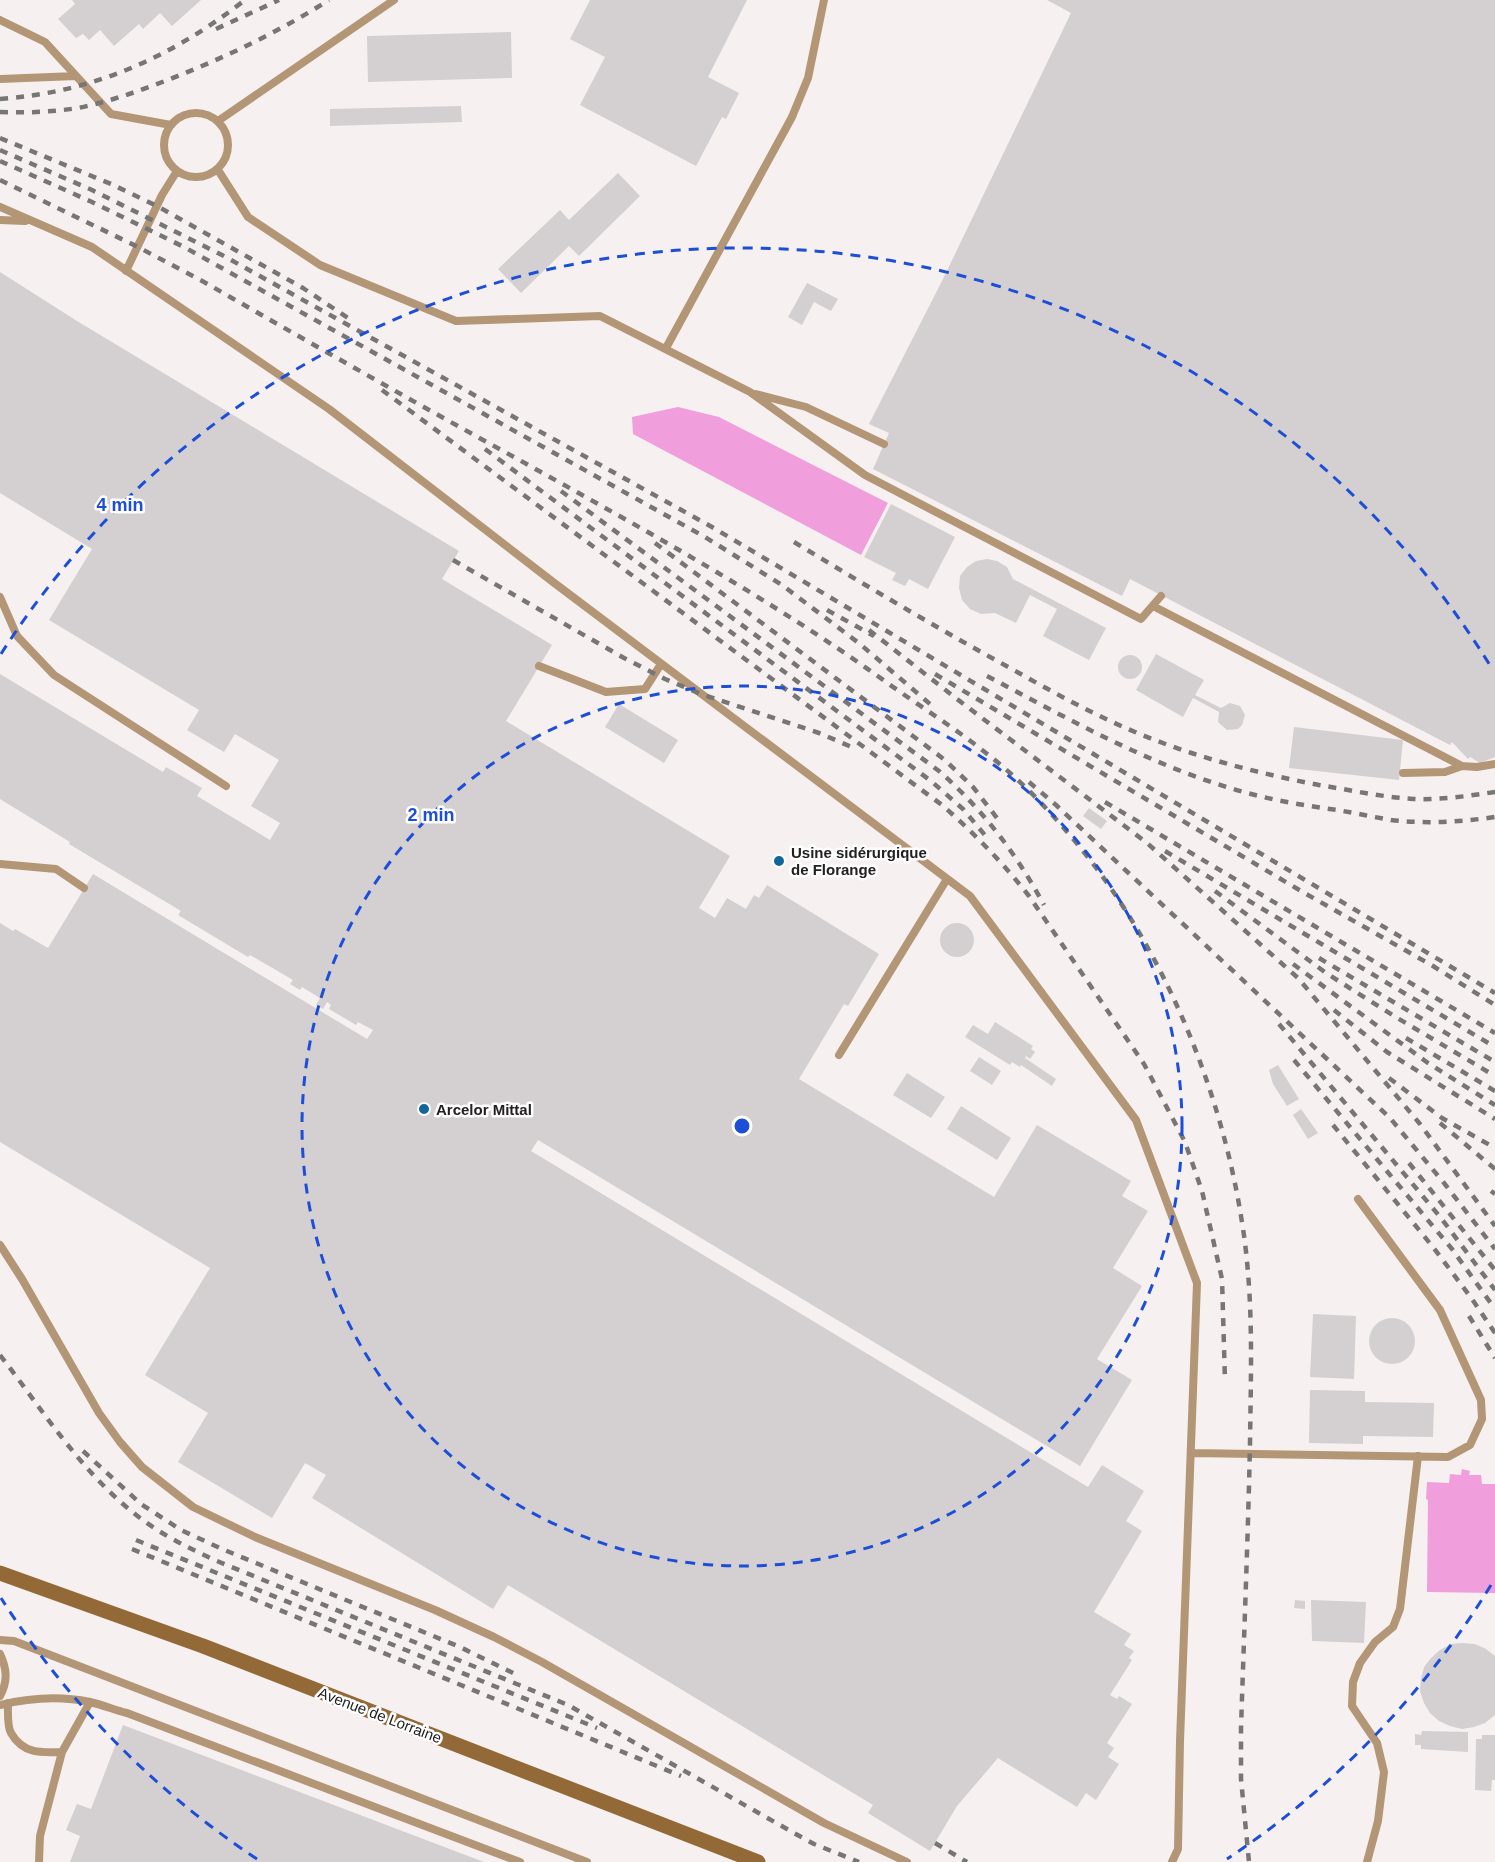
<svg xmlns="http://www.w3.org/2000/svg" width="1495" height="1862" viewBox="0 0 1495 1862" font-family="Helvetica,sans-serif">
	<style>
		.water { fill: #f09edc }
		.building { fill: #d4cfd0 }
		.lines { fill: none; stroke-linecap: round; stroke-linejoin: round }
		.service { stroke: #b39676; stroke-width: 8 }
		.secondary { stroke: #926937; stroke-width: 15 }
		.rail { stroke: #787575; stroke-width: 4.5; stroke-dasharray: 8 8; stroke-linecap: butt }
		.ring { fill: none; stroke: #1d4ed8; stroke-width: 3; stroke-dasharray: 10 8 }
		.poi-dot { fill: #126698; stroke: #fff; stroke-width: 2 }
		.labels { text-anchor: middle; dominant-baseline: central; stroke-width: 5; stroke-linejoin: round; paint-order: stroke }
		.poi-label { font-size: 15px; font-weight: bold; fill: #222020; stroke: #fff; text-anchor: start }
		.street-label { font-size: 15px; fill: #222020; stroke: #fff }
		.centre { fill: #1d4ed8; stroke: #fff; stroke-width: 3 }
		.ring-label { font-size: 18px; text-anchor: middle; font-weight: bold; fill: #1d4ed8; stroke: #fff; stroke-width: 5; stroke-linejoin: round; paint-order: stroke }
	</style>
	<rect width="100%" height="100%" fill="#f6f1f0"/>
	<!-- water -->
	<path class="water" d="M678,407l41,10 169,86 -27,52 -228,-121 -1,-17z
		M1462,1469l8,2 -1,4h12l1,9h13v109l-68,-1 1,-92 -2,-1 1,-17 22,1 1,-9 11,1z"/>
	<!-- building -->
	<path class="building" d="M72,0h129l-29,26 -12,-13 -17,16 -4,-5 -25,22 -14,-16 -11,10 -6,-6 -7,4 -18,-19 17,-15z
		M590,0h157l-39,77 31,16 -13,26 -4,-2 -26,49 -116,-61 25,-48 -35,-18z
		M1047,0h448v757l-15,6 -10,-6 -2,2 -16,-17 -2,3 -320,-166 -8,17 -249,-127 16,-36 -20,-9 73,-143 129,-268z
		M511,32l1,46 -144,4 -1,-46z
		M461,106l1,16 -132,4v-17z
		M618,173l22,23 -61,60 -10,-10 -48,47 -23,-24 62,-59 9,10z
		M0,272l77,49 382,230 -17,28 110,66 -46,76 224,135 -31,52 16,10 12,-20 19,11 8,-14 5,3 8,-13 112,69 -31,52 -4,-2 -45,75 195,118 43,-72 94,56 -9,15 26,15 -35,57 29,18 -45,73 35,21 -52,86 -542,-326 -7,11 557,336 14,-22 42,26 -18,30 16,10 -48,81 37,22 -7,11 10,6 -5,7 3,2 -22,35 7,4 2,-3 13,8 -25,39 7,5 -6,9 11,7 -23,36 -10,-7 -9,14 -79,-49 -41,48 -27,45 -62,-38 5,-8 -365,-220 -15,24 -181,-111 14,-23 -21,-12 -33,55 -94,-56 30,-49 -63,-38 65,-107 -210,-126v-219l13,8 2,-2 33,19 45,-74 274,165 6,-9 -15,-8 -2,3 -27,-16 2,-4 -4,-3 -4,7 -7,-4 4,-7 -18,-11 -2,3 -10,-6 3,-4 -43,-25 -2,2 -70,-42 3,-4 -112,-67 1,-2 -70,-43v-125l163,98 3,-5 36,21 -5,8 73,44 10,-17 -29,-17 28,-46 -44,-26 -11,18 -37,-22 12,-20 -150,-90 43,-71 -92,-56z
		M807,283l31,16 -7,12 -17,-9 -12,23 -14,-8z
		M891,504l64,33 -27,52 -19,-10 -4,7 -13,-6 4,-7 -32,-16z
		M987,559l10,2 10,6 6,12 93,49 -17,32 -46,-24 14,-27 -27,-14 -14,28 -21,-10 -14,1 -11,-5 -8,-9 -3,-12 1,-12 7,-9 9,-6z
		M1156,654l48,26 -9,15 26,13 9,-5 10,3 5,9 -3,10 -4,4 -11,1 -9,-8 1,-10 -26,-14 -10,19 -47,-27z
		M1118 667a12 12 0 1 1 24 0a12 12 0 1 1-24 0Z
		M619,704l59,36 -14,23 -59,-36z
		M1294,727l109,13 -4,40 -110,-12z
		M1089,808l18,13 -6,8 -18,-13z
		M940 940a17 17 0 1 1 34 0a17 17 0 1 1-34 0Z
		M995,1022l38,24 -2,3 4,3 -5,7 -4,-3 -1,2 31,21 -4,7 -31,-21 -1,2 -8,-5 -2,3 -45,-28 8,-12 15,9z
		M979,1057l22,14 -9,14 -22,-14z
		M1278,1065l21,34 -12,7 -14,-22 -4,-14z
		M907,1073l38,24 -14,21 -38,-23z
		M961,1106l50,32 -14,22 -50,-31z
		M1301,1109l17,24 -10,6 -15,-24z
		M1313,1314l43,2 -2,63 -44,-2z
		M1369 1341a23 23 0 1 1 46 0a23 23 0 1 1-46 0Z
		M1310,1390l55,1v11l69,1 -1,34 -70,-1v8l-54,-1z
		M1295,1600l10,1v8l-11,-1z
		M1311,1600l55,2 -2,41 -52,-2z
		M1462,1643l13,1 11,5 9,7v59l-10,8 -11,4 -12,2 -12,-3 -11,-5 -9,-8 -6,-10 -4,-12 1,-12 3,-12 7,-9 9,-8 11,-6z
		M123,1725l361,137h-414l10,-26 -14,-6 11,-26 14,5z
		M1422,1731l46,1v20l-47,-3v-4h-6v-11l6,1z
		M1482,1735h13v45h-3l-1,11 -16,-1 1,-51h6z"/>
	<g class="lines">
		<!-- service -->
		<path class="service" d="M0,20l45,22 66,72 60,11
			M0,79l76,-3
			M164 145a32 32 0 1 1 64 0a32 32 0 1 1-64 0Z
			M218,121l176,-121
			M218,170l30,47 72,48 136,56 144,-5 150,76 115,83 276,144 20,-23
			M0,207l92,40 237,162 224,173 417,314 166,224 61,163 -17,458 -2,108 -6,13
			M0,220l25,1
			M126,271l36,-76 15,-24
			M666,348l126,-231 16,-39 16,-78
			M756,394l50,13 78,37
			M0,597l17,39 37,39 172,111
			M1153,606l309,160 -17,6 -42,1
			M539,666l67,26 39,-3 16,-25
			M1462,766l15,1 18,-3
			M0,864l56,5 28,19
			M839,1055l108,-176
			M0,1245l22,34 77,134 21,29 22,25 51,40 62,30 180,73 59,27 48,25 282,161 83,39
			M1191,1453l257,4 22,-12 12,-26 -1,-19 -41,-90 -82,-111
			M0,1640l14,1 573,221
			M0,1654c7,15 8,27 0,42
			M8,1703c0,9 -1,23 3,30 12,21 30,20 51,19
			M0,1705c29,-7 61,-9 90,-3 13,3 25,8 37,11l393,149
			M39,1862l1,-26 22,-84 28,-50
			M1367,1862l11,-41 6,-49 -7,-29 -25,-37 1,-24 7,-19 15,-21 18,-15 7,-18 18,-153"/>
		<!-- secondary -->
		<path class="secondary" d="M0,1573l203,73 555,216"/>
		<!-- rail -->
		<path class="rail" d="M216,29l63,-29
			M0,99c94,-7 170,-41 245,-99
			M0,112c26,1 52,0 78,-4 30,-6 58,-16 87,-27 57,-22 112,-48 164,-81
			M0,138l111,46 46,22 146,82 45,30
			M0,150l92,40 130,65 490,272 783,466
			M0,161l92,41 92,45 521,290 77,48 78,59 70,60
			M0,180l136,66 68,36c103,59 206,118 310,175 127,71 254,140 372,225 35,25 72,48 105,75 28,22 54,49 77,76 90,103 151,248 173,383 13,76 10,150 9,227 -2,95 -6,191 -9,286v50l8,83
			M382,390l560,415c32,28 61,58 87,91l115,168 41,78 17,49 20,88 3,102
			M485,449l446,332 32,28 26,31
			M561,491l378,280c44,39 77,82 105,134
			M794,542c71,43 143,86 216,126 41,23 82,46 125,64 59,25 122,41 184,53 31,5 63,12 94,14 27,1 55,-3 82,-7
			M655,543l290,217 28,27 24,31
			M453,560l171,98 41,21 36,15 118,39 35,15
			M827,610l47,26
			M869,630l88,69 190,144 151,135 122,146 75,102
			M935,674l366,217 132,75 62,39
			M987,676c80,42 157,86 243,112 35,11 71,17 107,22 18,3 36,7 54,10 35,4 69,2 104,-3
			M1029,782l27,23 334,313 54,65 51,66
			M1105,802l390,231
			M1165,851l330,196
			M1215,891l111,82 68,43 101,60
			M1319,958l176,104
			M1293,964l135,99 67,42
			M1334,1010l53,42 108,67
			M1279,1024l162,194 54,72
			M1406,1038l89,53
			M1294,1060l158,189 43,60
			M1389,1078l53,40 53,30
			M1440,1123l55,46
			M1333,1125l100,122 39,52 23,34
			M1409,1163l86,107
			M1491,1191l4,3
			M1469,1316l26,42
			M0,1355c41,53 78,112 130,155 26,22 56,37 87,51l351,144 226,128 20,11 45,18
			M83,1451l58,53 40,26 41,19 238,98 59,29
			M136,1540l461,188
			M132,1549l549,227
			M935,1843l32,19"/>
	</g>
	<!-- distance rings -->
	<g class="ring">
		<circle cx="742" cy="1126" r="440"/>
		<path d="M1491 1585A879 879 0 0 1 1227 1859M257 1859A879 879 0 0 1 1 1598M1 654A879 879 0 0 1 1491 667"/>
	</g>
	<!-- markers -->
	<g class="poi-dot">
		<circle cx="779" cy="861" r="6"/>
		<circle cx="424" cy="1109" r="6"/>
	</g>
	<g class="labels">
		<!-- poi labels -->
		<g class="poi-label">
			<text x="791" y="852">Usine sidérurgique<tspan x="791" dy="17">de Florange</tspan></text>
			<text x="436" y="1109">Arcelor Mittal</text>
		</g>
		<!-- street labels -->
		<g class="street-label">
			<text transform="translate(380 1715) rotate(21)">Avenue de Lorraine</text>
		</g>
	</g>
	<circle cx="742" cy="1126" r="9" class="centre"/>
	<g class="ring-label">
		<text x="120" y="511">4 min</text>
		<text x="431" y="821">2 min</text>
	</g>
</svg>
